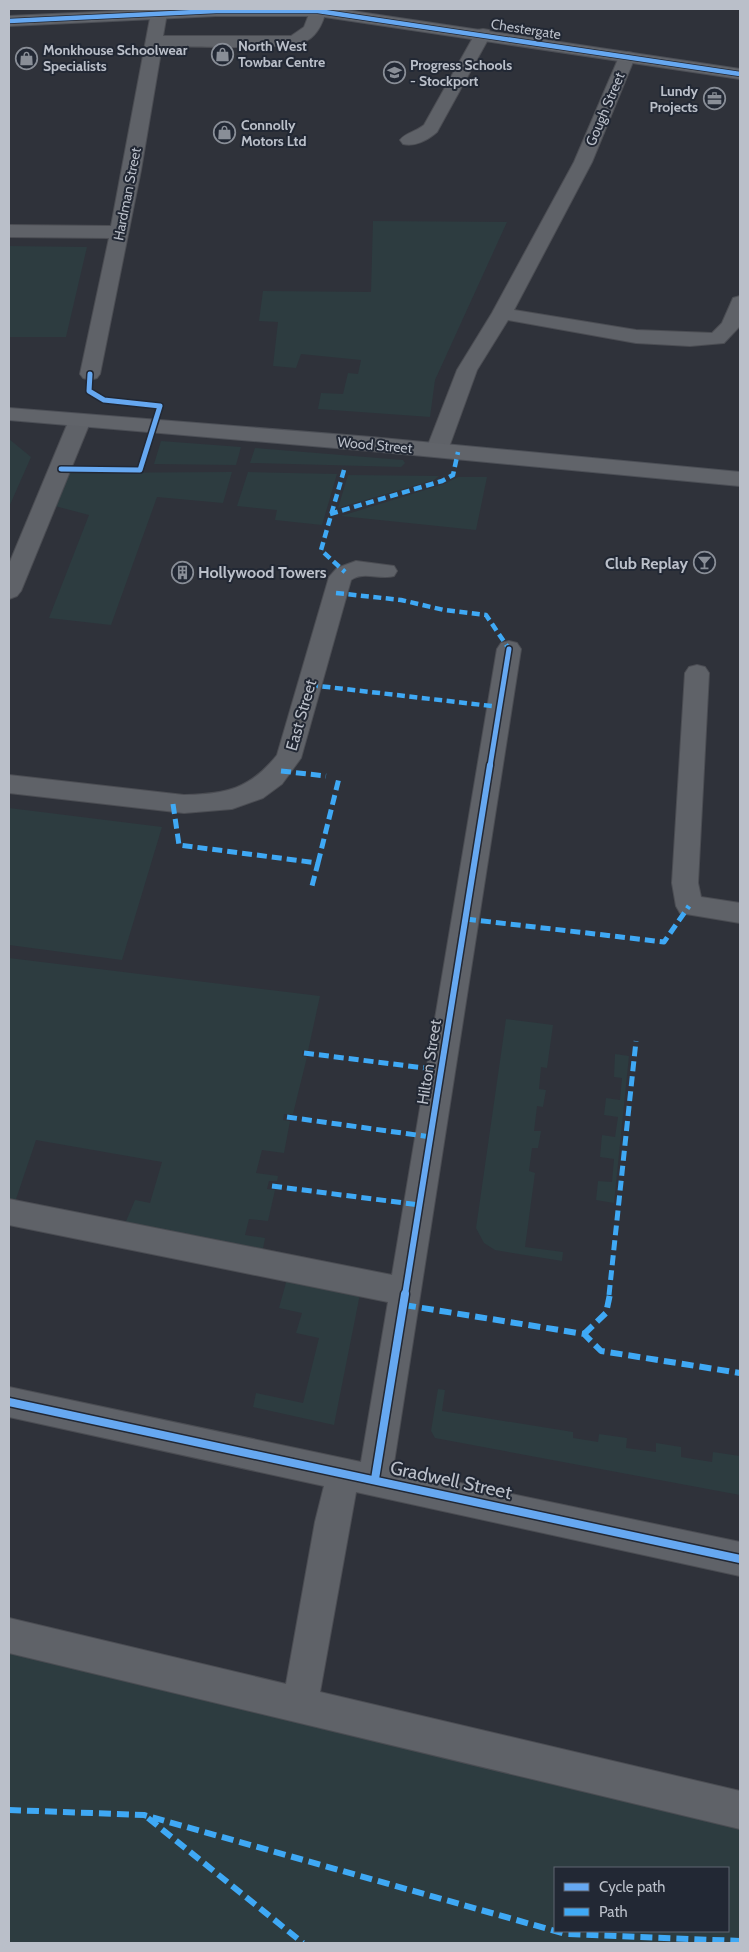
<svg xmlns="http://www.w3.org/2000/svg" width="749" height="1952" viewBox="0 0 749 1952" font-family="Cabin,sans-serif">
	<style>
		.green { fill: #2d3c40; fill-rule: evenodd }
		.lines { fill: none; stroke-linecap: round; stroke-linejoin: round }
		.minor-casing { stroke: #4b4d53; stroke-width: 2 }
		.major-casing { stroke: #4c4f56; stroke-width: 2 }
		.minor { fill: #5f6268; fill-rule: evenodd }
		.major { fill: #61646a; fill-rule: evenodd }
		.quiet-far2 { stroke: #3fa9f5; stroke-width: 4.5; stroke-dasharray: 8 4.5; stroke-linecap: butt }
		.quiet-far1 { stroke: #3fa9f5; stroke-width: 5; stroke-dasharray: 10 5; stroke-linecap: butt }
		.quiet { stroke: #3fa9f5; stroke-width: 6; stroke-dasharray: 12 6; stroke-linecap: butt }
		.cycleway-far3-casing { stroke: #222834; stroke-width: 6 }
		.cycleway-far2-casing { stroke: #222834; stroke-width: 8 }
		.cycleway-far1-casing { stroke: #222834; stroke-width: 9 }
		.cycleway-casing { stroke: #222834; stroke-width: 11 }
		.cycleway-far3 { stroke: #66a8f1; stroke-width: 4.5 }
		.cycleway-far2 { stroke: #66a8f1; stroke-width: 5 }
		.cycleway-far1 { stroke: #66a8f1; stroke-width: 6 }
		.cycleway { stroke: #66a8f1; stroke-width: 8 }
		.labels { text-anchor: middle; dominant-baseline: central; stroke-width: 4; stroke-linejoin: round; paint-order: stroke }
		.far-street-label { font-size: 14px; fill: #babfc9; stroke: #222834 }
		.far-poi-label { font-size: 14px; font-weight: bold; fill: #babfc9; stroke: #222834; text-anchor: start }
		.poi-label { font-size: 16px; font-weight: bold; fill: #babfc9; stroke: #222834; text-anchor: end }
		.street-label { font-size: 16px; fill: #babfc9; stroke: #222834 }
		.near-street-label { font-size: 19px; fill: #babfc9; stroke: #222834 }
	</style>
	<rect width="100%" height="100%" fill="#2f323a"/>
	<!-- green -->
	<path class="green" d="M373,221l134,1 -72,158 -5,37 -112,-8 3,-16 22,1 5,-21 10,1 3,-14 -60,-6 -5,14 -23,-2 5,-44 -19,-1 4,-30 108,1z
		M9,246l78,1 -21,90h-57z
		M9,439l22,18 -22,50z
		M161,441l80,6 -5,18 -82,-1z
		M255,448l148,12 2,3 -4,4 -151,-4z
		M232,472l-9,31 -66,-6 -46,128 -62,-7 40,-103 -34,-9 14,-33z
		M248,472l89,2 -15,51 -47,-5 2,-10 -40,-4z
		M348,475l91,1 -5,4 -96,28z
		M458,477h29l-11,53 -135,-14 103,-32z
		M9,808l153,19 -40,133 -113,-15z
		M9,958l311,38 -12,55 -5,-1 -1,6 5,1 -14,57h-9l-1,6 7,1 -6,32 -22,-3 -6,23 22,3 -1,5h-8l-2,8 8,1 -7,31 -19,-2 -4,16 20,3 -3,15 -138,-27 11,-26 15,3 12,-41 -126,-22 -22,65 -5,-2z
		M506,1019l47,6 -6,43 -6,-1 -2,22 7,1 -3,17 -6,-1 -3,25h7l-3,17h-6l-3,23 6,2 -10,74 38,5 -1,9 -67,-11 -11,-7 -8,-15z
		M615,1054l14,2 -15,147 -18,-3 2,-19 14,1 2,-23 -14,-2 2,-22 13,2 3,-20 -14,-2 2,-17 14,2 2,-22 -8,-1z
		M287,1279l73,15 -26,131 -81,-18 3,-14 47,10 16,-65 -23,-5 6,-20 -23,-5z
		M438,1389l7,1 -3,21 131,21v6l25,4 1,-8 28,4 -1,10 30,4v-9l25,4v10l31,5 1,-10 27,4v39l-305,-57 -4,-7z
		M9,1650l731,172v121h-731zM555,1868h173v63h-173z"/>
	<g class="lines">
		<defs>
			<path id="minor" d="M162,9l5,4 -4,23h128l13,-9 7,-18h14l1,2c-3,11 -8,23 -18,29 -18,11 -119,6 -146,6l-21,124 -41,204 -3,4 -7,2 -7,-2 -3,-4 29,-136 -100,-1v-12l102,1 40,-213 2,-3z
				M483,29l6,1 2,4 -54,98c-9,8 -22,15 -34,12l-3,-4c5,-7 17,-9 24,-15l51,-91 2,-4z
				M627,52l6,1 2,4 -43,105 -78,148 122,20 76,3 10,-10 11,-25 7,-2v30l-16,17 -34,3 -54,-3 -128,-23 -31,50 -29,80 -3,5 -8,2 -8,-2 -3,-5 31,-80 35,-57 82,-151 45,-105 2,-4z
				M80,414l7,2 4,4 -70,171 -4,5 -8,3v-35l60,-144 4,-4z
				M356,561l38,5 3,5 -3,5c-14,4 -31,-5 -43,4l-50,178 -19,26 -19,14 -31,11 -48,4 -175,-20v-18l175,20c42,-1 66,-6 93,-40l52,-178 8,-9z
				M509,641l8,2 4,6 -128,820 347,73v34l-384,-84 -36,200 420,99v38l-731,-176v-35l277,66 29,-162 9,-36 -315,-69v-30l352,75 27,-160 -379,-77v-26l383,76 105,-626 4,-6z
				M697,665l8,2 4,6 -11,210 3,14 39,6v20l-60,-10 -4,-7 -4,-23 13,-210 4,-6z"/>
			<path id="major" d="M161,9h178l401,60v10l-422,-63h-102l-207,10v-10z
				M9,408l362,29 369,35v14l-369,-35 -362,-31z"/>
		</defs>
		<!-- minor casing -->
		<use href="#minor" class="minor-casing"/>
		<!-- major casing -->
		<use href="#major" class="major-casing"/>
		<!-- minor -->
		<use href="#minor" class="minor"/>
		<!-- major -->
		<use href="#major" class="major"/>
		<!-- quiet-far2 -->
		<path class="quiet-far2" d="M344,470l-23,80 24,22
			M330,514l112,-33 11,-6 5,-23
			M336,593l65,7 43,10 42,5 23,34
			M310,685l190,22"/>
		<!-- quiet-far1 -->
		<path class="quiet-far1" d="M281,771l45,5
			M173,804l6,41 139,18 -6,23
			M318,863l21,-85
			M466,919l198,23 25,-36
			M304,1053l137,17
			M287,1117l144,20
			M272,1186l148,19
			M609,1295l27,-254"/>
		<!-- quiet -->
		<path class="quiet" d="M404,1305l180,29 17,17 139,22
			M584,1334l22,-21 4,-19
			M9,1810l135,5 422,119 174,7
			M148,1818l155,125"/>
		<defs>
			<path id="cycleway-far3" d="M9,21l207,-10h102l422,63"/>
			<path id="cycleway-far2" d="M61,469l79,1 20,-64 -56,-6 -15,-9 1,-17
				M490,766l19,-117"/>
			<path id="cycleway-far1" d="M405,1295l85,-530"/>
			<path id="cycleway" d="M9,1402l731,157
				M375,1479l30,-185"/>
		</defs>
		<!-- cycleway-far3 casing -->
		<use href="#cycleway-far3" class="cycleway-far3-casing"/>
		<!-- cycleway-far2 casing -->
		<use href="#cycleway-far2" class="cycleway-far2-casing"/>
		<!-- cycleway-far1 casing -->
		<use href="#cycleway-far1" class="cycleway-far1-casing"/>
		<!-- cycleway casing -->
		<use href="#cycleway" class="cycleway-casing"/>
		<!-- cycleway-far3 -->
		<use href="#cycleway-far3" class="cycleway-far3"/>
		<!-- cycleway-far2 -->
		<use href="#cycleway-far2" class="cycleway-far2"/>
		<!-- cycleway-far1 -->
		<use href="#cycleway-far1" class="cycleway-far1"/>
		<!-- cycleway -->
		<use href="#cycleway" class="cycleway"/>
	</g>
	<!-- icons -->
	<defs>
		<symbol id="shop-ring" viewBox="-11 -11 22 22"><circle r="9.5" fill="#222834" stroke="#898e97" stroke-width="1.5"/><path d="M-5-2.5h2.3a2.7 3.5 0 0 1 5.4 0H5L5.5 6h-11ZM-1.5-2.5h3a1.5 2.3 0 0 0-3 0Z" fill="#898e97"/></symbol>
		<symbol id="school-ring" viewBox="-11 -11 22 22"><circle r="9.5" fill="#222834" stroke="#898e97" stroke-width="1.5"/><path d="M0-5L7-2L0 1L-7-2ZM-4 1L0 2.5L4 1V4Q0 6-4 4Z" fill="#898e97"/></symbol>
		<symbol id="office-ring" viewBox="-11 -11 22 22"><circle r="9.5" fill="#222834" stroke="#898e97" stroke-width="1.5"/><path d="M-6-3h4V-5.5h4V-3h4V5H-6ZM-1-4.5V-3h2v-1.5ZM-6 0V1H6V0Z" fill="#898e97"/></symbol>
		<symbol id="bar-ring" viewBox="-11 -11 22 22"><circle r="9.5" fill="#222834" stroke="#898e97" stroke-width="1.5"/><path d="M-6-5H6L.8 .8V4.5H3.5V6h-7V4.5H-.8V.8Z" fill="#898e97"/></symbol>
		<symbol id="building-ring" viewBox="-11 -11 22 22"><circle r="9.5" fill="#222834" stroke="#898e97" stroke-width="1.5"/><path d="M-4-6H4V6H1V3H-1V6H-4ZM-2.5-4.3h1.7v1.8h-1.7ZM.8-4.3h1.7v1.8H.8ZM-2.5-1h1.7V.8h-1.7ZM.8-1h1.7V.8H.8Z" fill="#898e97"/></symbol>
	</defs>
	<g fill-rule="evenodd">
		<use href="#shop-ring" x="210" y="42" width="25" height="25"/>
		<use href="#shop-ring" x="14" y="46" width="25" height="25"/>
		<use href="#school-ring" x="382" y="60" width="25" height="25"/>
		<use href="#office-ring" x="702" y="86" width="25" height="25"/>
		<use href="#shop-ring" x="212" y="120" width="25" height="25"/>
		<use href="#bar-ring" x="692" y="550" width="25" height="25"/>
		<use href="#building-ring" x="170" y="560" width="25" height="25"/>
	</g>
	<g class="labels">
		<!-- far-street labels -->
		<g class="far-street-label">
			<text transform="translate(526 29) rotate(9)">Chestergate</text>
			<text transform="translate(605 109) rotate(-67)">Gough Street</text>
			<text transform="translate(127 194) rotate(-79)">Hardman Street</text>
			<text transform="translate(375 445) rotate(5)">Wood Street</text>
		</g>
		<!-- far-poi labels -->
		<g class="far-poi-label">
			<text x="238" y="46">North West<tspan x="238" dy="16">Towbar Centre</tspan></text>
			<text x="43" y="50">Monkhouse Schoolwear<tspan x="43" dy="16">Specialists</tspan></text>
			<text x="410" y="65">Progress Schools<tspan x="410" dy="16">- Stockport</tspan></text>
			<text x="698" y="91" text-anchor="end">Lundy<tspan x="698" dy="16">Projects</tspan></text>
			<text x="241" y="125">Connolly<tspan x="241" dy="16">Motors Ltd</tspan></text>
		</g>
		<!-- poi labels -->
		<g class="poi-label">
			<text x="688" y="563">Club Replay</text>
			<text x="198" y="572" text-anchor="start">Hollywood Towers</text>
		</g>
		<!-- street labels -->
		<g class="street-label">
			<text transform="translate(301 715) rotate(-74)">East Street</text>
			<text transform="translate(429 1062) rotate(-81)">Hilton Street</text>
		</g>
		<!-- near-street labels -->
		<g class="near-street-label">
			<text transform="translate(451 1480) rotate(12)">Gradwell Street</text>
		</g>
	</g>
	<!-- border -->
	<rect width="749" height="1952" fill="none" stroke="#babfc9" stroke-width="20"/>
	<!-- legend -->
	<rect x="554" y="1867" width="175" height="65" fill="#222834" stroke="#5f6470"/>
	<rect x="564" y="1883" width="25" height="8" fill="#66a8f1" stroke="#5f6470"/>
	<text x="599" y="1892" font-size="15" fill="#babfc9">Cycle path</text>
	<rect x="564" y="1908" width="25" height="8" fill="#3fa9f5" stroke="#5f6470"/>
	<text x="599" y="1917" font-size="15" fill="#babfc9">Path</text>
</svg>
